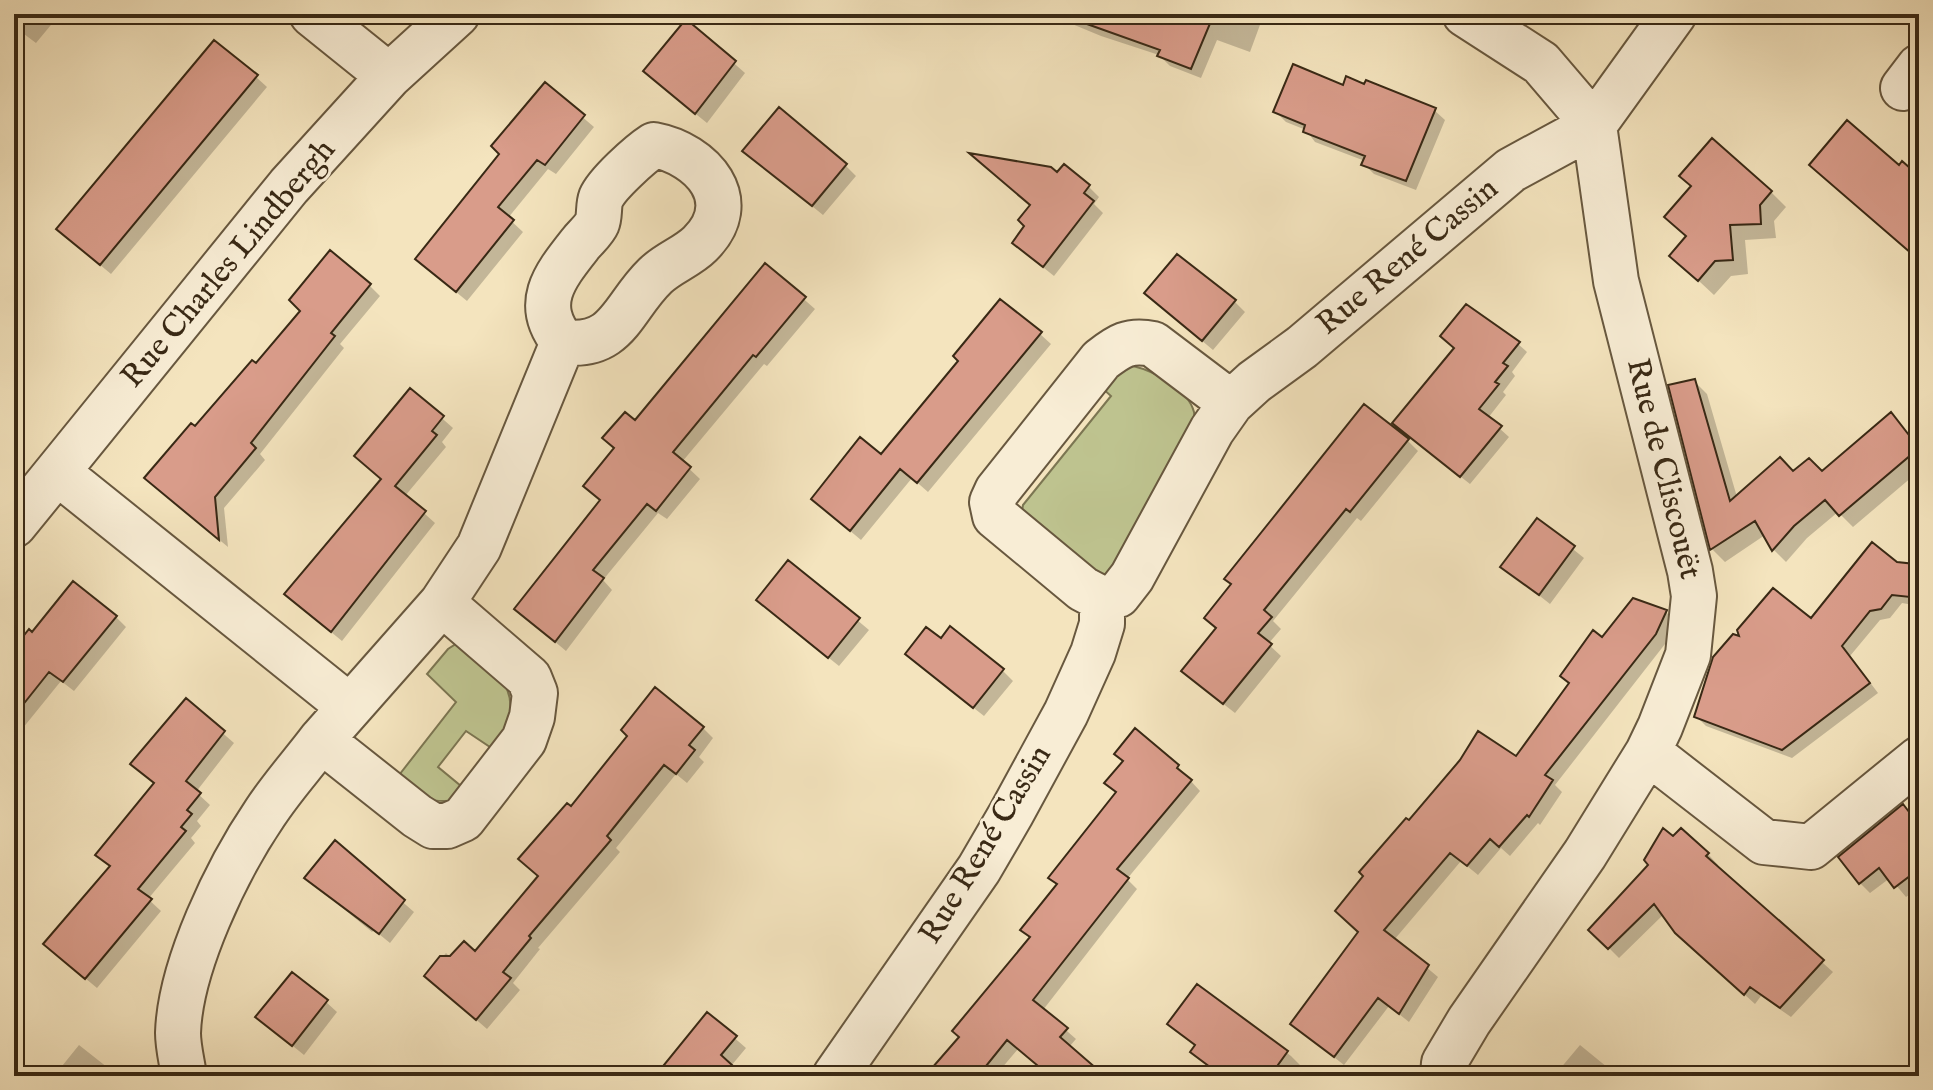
<svg xmlns="http://www.w3.org/2000/svg" width="1933" height="1090" viewBox="0 0 1933 1090" font-family="'IM FELL English',serif">
	<style>
		.green { fill: #bec38f; stroke: #7c7652; stroke-width: 2 }
		.shadow { fill: #0003 }
		.building { fill: #d99c8a; stroke: #392915; stroke-width: 2 }
		.lines { fill: none; stroke-linecap: round; stroke-linejoin: round }
		.minor-casing { stroke: #68583f; stroke-width: 48 }
		.minor { stroke: #f8edd5; stroke-width: 44 }
		.labels { text-anchor: middle; dominant-baseline: central; stroke-width: 6; stroke-linejoin: round; paint-order: stroke }
		.street-label { font-size: 32px; fill: #392915; stroke: #f8edd5 }
	</style>
	<rect width="100%" height="100%" fill="#f4e4be"/>
	<filter id="stains"><feTurbulence type="fractalNoise" baseFrequency=".0025" numOctaves="4"/><feColorMatrix values="0 0 0 0 .2 0 0 0 0 .09 0 0 0 0 .02 0 0 0 .5 -.17"/></filter>
	<radialGradient id="worn" r=".72"><stop offset=".6" stop-color="#630" stop-opacity="0"/><stop offset="1" stop-color="#630" stop-opacity=".3"/></radialGradient>
	<!-- green -->
	<path class="green" d="M1133,366c21,5 55,23 61,46 1,6 -1,13 -2,19l-81,144 -11,2 -78,-66 1,-6 88,-109 -10,-9 16,-16z
		M459,642c44,35 69,49 37,109l-30,-20 -28,36 29,24 -7,9c-32,4 -40,-2 -64,-21l60,-77 -29,-28 21,-25z"/>
	<!-- shadow -->
	<path class="shadow" d="M14,14h46l-24,29 -12,-9 -10,11z
		M1048,14h216l-14,38 -33,-12 -16,38 -31,-12 -11,-11 -58,-19z
		M1919,14v16l-19,-15v-1z
		M686,21l59,52 -38,50 -51,-41z
		M256,77l11,10 -156,187 -42,-35z
		M545,85l49,42 -38,47 -8,-5 -40,49 15,14 -56,69 -39,-32z
		M1344,87l90,23 11,10 -29,70 -42,-16 -10,-10 1,-3 -50,-19 -9,-12 -20,-8 -10,-10z
		M744,151l101,14 11,11 -33,39z
		M1058,175l31,12 10,10 -5,7 9,9 -49,63 -30,-24z
		M1827,180l92,6v86l-7,-8 5,-6z
		M1771,192l15,15 -12,14 2,17 -31,2 3,34 -17,2 -17,19 -42,-39z
		M766,266l49,43 -48,57 -3,-2 -82,98 18,17 -33,40 -9,-6 -55,67 9,10 -46,61 -50,-42 85,-108 34,-78z
		M369,285l11,11 -40,48 4,4 -84,106 5,6 -41,48 4,39 -71,-59 39,-59 60,-63z
		M1234,301l11,11 -32,38 -56,-47z
		M1040,334l11,10 -123,148 -16,-14 -51,62 -37,-31z
		M1518,344l9,8 -15,20 3,4 -12,16 3,3 -18,23 21,19 -39,47 -66,-52 52,-83z
		M1694,381l13,13 30,103 85,-23 69,-59 28,30v26l-66,56 -15,-15 -31,26 -21,24 -12,-12 -9,-15 -40,27 -13,-13 -41,-162z
		M411,391l42,37 -11,14 4,5 -41,49 30,27 -93,118 -45,-37 86,-125z
		M1407,440l11,11 -57,70 -4,-3 -84,103 8,8 -13,15 13,12 -46,57 -41,-32 23,-51 -11,-12 27,-33z
		M1538,521l46,37 -34,46 -47,-37z
		M789,563l80,67 -30,36 -70,-56z
		M1896,564l23,3v39l-17,-3 -12,15 -10,2 -30,36 28,37 -86,65 -86,-32 -10,-10 47,-76 69,-20z
		M1633,600l33,12 10,10 -11,22 -110,141 7,7 -22,33 -2,-2 -28,33 -9,-8 -23,27 -17,-14 -67,79 44,37 -29,45 -20,-16 -45,59 -52,-41 68,-92 49,-109 107,-64z
		M116,617l10,10 -52,64 -13,-10 -47,58v-87l18,-17z
		M941,641l61,29 11,11 -29,35 -66,-52z
		M186,701l48,42 -38,49 14,13 -13,16 4,5 -10,12 4,5 -47,56 13,12 -64,77 -41,-34 55,-87 -13,-12 58,-71z
		M703,728l10,10 -14,19 5,5 -17,21 -11,-9 -60,74 4,4 -82,96 2,1 -27,34 7,7 -33,39 -61,-53 20,-23 5,5 24,-5 65,-77 31,-67z
		M1178,767l22,24 -73,88 10,10 -94,121 33,29 -7,8 33,29h-51l-33,-27 -23,27h-66z
		M1903,807l12,13 4,-3v71l-13,9 -16,-19 -20,15 -10,-10z
		M1673,839l35,15 10,11 -2,2 117,105 -42,45 -30,-21 -6,8 -67,-61 -24,-29 -45,44 -28,-28z
		M335,843l79,69 -24,31 -16,-13 -2,2 -66,-54z
		M1197,987l94,69 10,10 -7,10h-82l-2,-2 3,-4 -21,-18 5,-5 -27,-23z
		M326,1002l11,10 -33,43 -47,-38z
		M707,1014l39,34 -15,18 5,10h-79z
		M79,1045l38,30 1,1h-64z
		M1580,1045l38,31h-64z"/>
	<!-- building -->
	<path class="building" d="M1074,14h140l-23,55 -34,-13 3,-6 -87,-31z
		M686,19l50,42 -41,53 -52,-43z
		M214,40l44,35 -158,190 -44,-36z
		M1293,64l50,21 3,-9 18,8 2,-4 70,28 -30,73 -45,-16 4,-9 -62,-24 2,-7 -32,-13z
		M545,82l40,33 -40,50 -8,-5 -39,47 16,13 -58,72 -41,-33 84,-105 -8,-8z
		M779,107l68,57 -35,42 -70,-55z
		M1847,120l52,45 3,-4 17,15v84l-110,-95z
		M1712,138l60,53 -12,14 1,19 -31,1 3,35 -18,1 -17,20 -29,-25 17,-20 -22,-19 27,-31 -12,-10z
		M969,153l82,14 6,5 7,-8 26,21 -6,8 10,8 -51,66 -31,-24 12,-17 -6,-6 12,-15z
		M330,250l41,34 -40,49 4,3 -84,107 5,5 -41,49 4,43 -75,-62 47,-55 4,3 57,-66 4,3 44,-52 -11,-11z
		M1177,254l59,46 -34,41 -58,-48z
		M765,263l41,34 -50,60 -3,-2 -80,97 18,15 -35,44 -9,-7 -54,66 11,8 -49,64 -41,-33 86,-109 -17,-14 31,-38 -12,-10 23,-26 10,8z
		M1000,299l42,33 -125,151 -17,-14 -50,62 -39,-32 49,-62 21,17 77,-93 -5,-5z
		M1466,304l54,38 -17,21 5,3 -13,16 4,2 -20,25 23,17 -42,51 -68,-54 62,-75 -14,-12z
		M1695,379l35,122 50,-44 13,14 16,-13 13,13 69,-59 28,36 -80,68 -14,-16 -31,26 -22,25 -17,-30 -45,29 -42,-165z
		M410,388l34,28 -12,15 5,4 -42,51 31,25 -95,121 -47,-38 97,-115 -27,-23z
		M1364,404l45,35 -59,73 -4,-3 -82,101 8,7 -14,16 14,11 -49,60 -42,-33 35,-43 -12,-10 27,-34 -7,-5z
		M1537,518l38,28 -36,49 -39,-28z
		M1872,542l25,20 18,2 -5,33 -18,-2 -11,14 -11,2 -28,35 28,37 -88,67 -88,-33 19,-60 20,-23 6,2 -2,-6 36,-42 38,30z
		M788,560l72,58 -32,40 -72,-58z
		M73,581l44,35 -54,66 -14,-10 -35,44v-68l15,-19 3,3z
		M1633,598l34,12 -11,24 -111,141 8,5 -24,37 -2,-2 -28,32 -9,-8 -23,27 -17,-13 -66,77 45,35 -30,49 -21,-16 -44,59 -44,-33 68,-92 -23,-21 28,-35 -4,-4 47,-54 3,2 51,-60 18,-29 38,25 53,-73 -9,-7 33,-46 9,7z
		M950,626l54,43 -31,39 -68,-54 21,-27 15,11z
		M655,687l49,40 -15,18 6,5 -19,24 -12,-9 -57,71 4,4 -82,96 2,2 -28,34 8,6 -35,42 -52,-44 16,-20h10l14,-15 11,10 63,-75 -20,-17 49,-56 4,3 56,-70 -6,-6z
		M186,698l39,33 -39,50 15,12 -14,17 5,4 -11,13 5,4 -48,58 14,10 -67,80 -42,-35 67,-78 -15,-11 59,-72 -24,-19z
		M1135,728l44,37 -2,3 15,12 -75,89 12,9 -96,122 35,28 -8,9 45,39h-55l-43,-36 -29,36h-53l34,-39 -7,-6 78,-94 -10,-7 37,-46 -9,-6 68,-86 -12,-9 19,-22 -9,-7z
		M1903,804l16,21v44l-25,19 -15,-20 -20,16 -21,-27z
		M1663,828l10,8 8,-8 28,25 -3,3 118,104 -44,48 -30,-21 -6,8 -69,-62 -21,-29 -46,45 -20,-19 60,-65 -4,-5z
		M335,840l70,60 -26,34 -75,-56z
		M292,972l36,28 -36,46 -37,-29z
		M1197,984l91,67 -18,25h-48l-32,-24 5,-7 -28,-21z
		M707,1012l30,24 -16,19 23,21h-89z"/>
	<g class="lines">
		<defs>
			<path id="minor" d="M312,14l77,62
				M1903,88l16,-21
				M654,145c48,9 90,56 46,99 -13,13 -32,19 -45,32 -33,32 -37,73 -92,66 -31,-39 -8,-66 18,-99 5,-6 13,-13 16,-20 3,-7 1,-17 4,-25 6,-14 39,-44 53,-53z
				M57,472l293,235
				M14,525l275,-339 100,-110 68,-62
				M1102,599l-19,-10 -88,-73 -3,-14 5,-11 104,-131c18,-14 28,-21 52,-16l78,59
				M442,603l87,75 6,15 -3,24 -8,23 -61,79 -16,7h-14l-16,-10 -96,-76z
				M442,603l37,-56 84,-205
				M1648,752l116,90 47,5 108,-88
				M184,1076c-2,-14 -6,-29 -6,-43 2,-67 49,-164 87,-220 17,-26 38,-49 56,-73
				M835,1076l144,-207 32,-55 55,-101 27,-60 9,-29v-25l16,-4 14,-18 80,-147 19,-27 23,-21 48,-35 209,-177 83,-45 -53,-62 -76,-49
				M1443,1076l1,-13 25,-42 116,-167 63,-102 12,-25 28,-72 6,-59 -4,-25 -74,-290 -22,-156 80,-111"/>
		</defs>
		<!-- minor casing -->
		<use href="#minor" class="minor-casing"/>
		<!-- minor -->
		<use href="#minor" class="minor"/>
	</g>
	<g class="labels">
		<!-- street labels -->
		<g class="street-label">
			<text transform="translate(1408 257) rotate(-40)">Rue René Cassin</text>
			<text transform="translate(229 264) rotate(-50)">Rue Charles Lindbergh</text>
			<text transform="translate(1663 469) rotate(76)">Rue de Cliscouët</text>
			<text transform="translate(986 845) rotate(-59)">Rue René Cassin</text>
		</g>
	</g>
	<!-- margin -->
	<rect width="1933" height="1090" fill="none" stroke="#f4e4be" stroke-width="48"/>
	<rect x="16" y="16" width="1901" height="1058" fill="none" stroke="#392915" stroke-width="4"/>
	<rect x="24" y="24" width="1885" height="1042" fill="none" stroke="#392915" stroke-width="2"/>
	<rect width="100%" height="100%" filter="url(#stains)"/>
	<rect width="100%" height="100%" fill="url(#worn)"/>
</svg>
